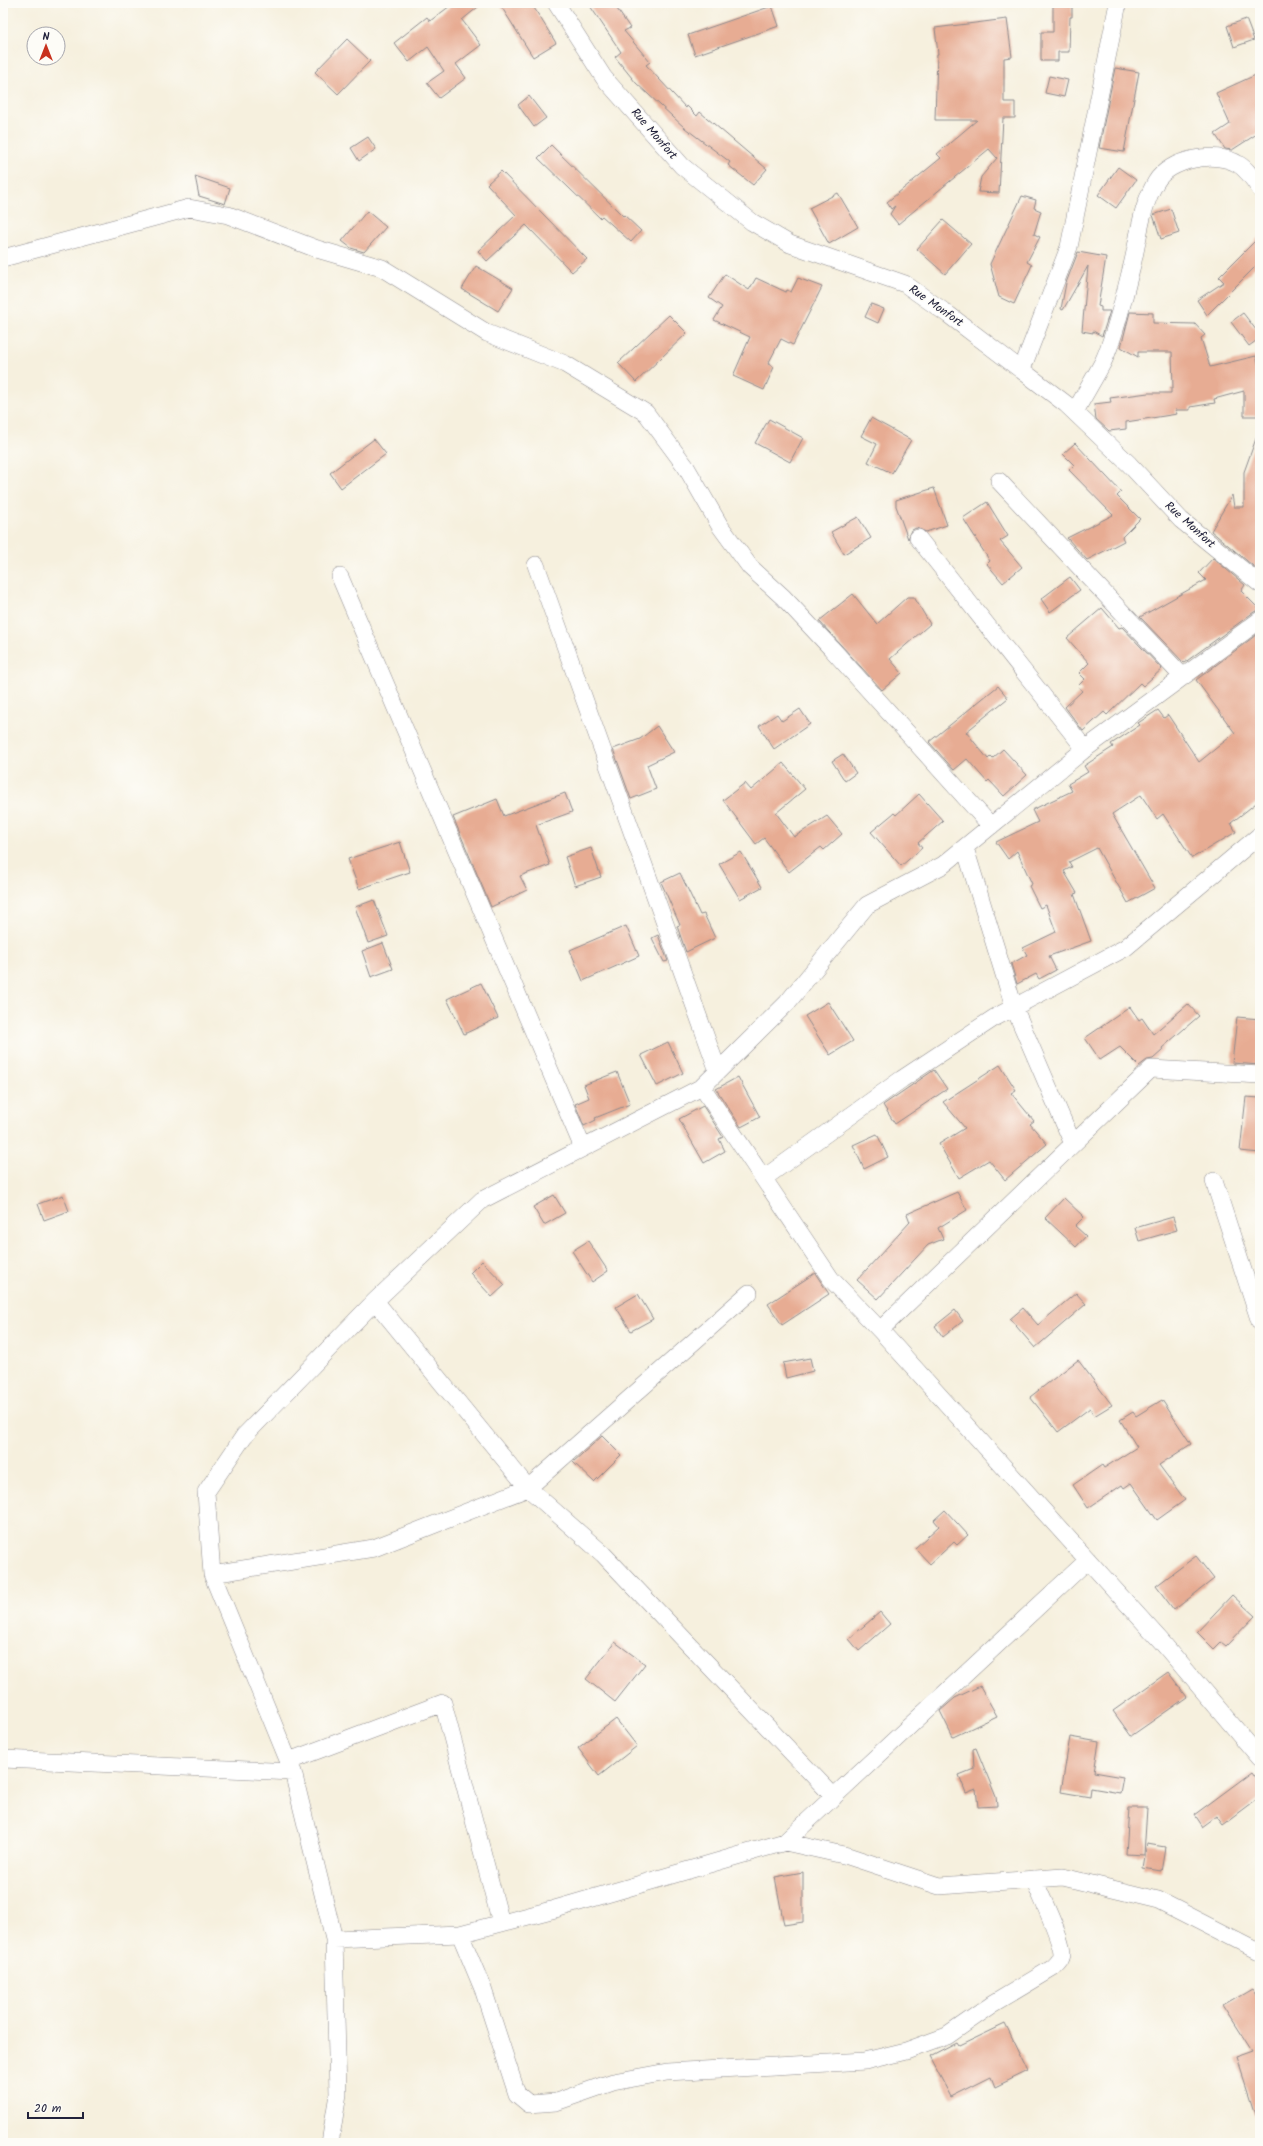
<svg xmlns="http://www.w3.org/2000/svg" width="1263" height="2146" viewBox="0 0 1263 2146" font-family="Kalam,sans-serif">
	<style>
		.building { fill: #e7ac93 }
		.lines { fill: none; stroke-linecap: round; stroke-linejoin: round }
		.minor-casing { stroke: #8c898c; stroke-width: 18 }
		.minor { stroke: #fff; stroke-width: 17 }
		.labels { text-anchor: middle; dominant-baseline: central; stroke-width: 3; stroke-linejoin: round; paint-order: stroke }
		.street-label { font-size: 12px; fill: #22223b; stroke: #fdfcf7 }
	</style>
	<rect width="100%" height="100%" fill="#fdfcf7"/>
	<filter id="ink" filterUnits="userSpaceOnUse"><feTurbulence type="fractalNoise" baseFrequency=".025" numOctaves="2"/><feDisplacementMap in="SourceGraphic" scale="8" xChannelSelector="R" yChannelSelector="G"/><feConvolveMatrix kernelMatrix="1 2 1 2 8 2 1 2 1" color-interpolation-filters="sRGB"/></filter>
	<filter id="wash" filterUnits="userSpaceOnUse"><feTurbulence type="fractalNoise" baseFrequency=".012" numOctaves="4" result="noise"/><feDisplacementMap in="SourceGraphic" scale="16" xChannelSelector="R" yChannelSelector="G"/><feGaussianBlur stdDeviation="0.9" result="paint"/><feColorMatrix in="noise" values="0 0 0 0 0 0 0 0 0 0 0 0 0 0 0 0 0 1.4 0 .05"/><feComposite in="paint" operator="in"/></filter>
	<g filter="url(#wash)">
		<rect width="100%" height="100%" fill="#f6f0de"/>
		<g id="blocks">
			<!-- building -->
			<path class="building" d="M454,3h29l-21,17 19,25 -25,19 10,14 -27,20 -12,-15 17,-12 -16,-24 -19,15 -15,-19 33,-26 3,4z
				M499,3h32l25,40 -23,14z
				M588,3h25l17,25 -6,3 26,31 -4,3 40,43 1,-2 10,10 3,-4 67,57 -14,16 -25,-20 2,-3 -45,-34 -49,-45 -21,-26 6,-5z
				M1053,3h19v14h-2l-1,35h-11v9h-17v-29h12z
				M772,6l7,20 -84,29 -7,-20z
				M1007,19l5,38 -8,1v44h11v16h-12l-4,75 -21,-1 3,-15 16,-19 -8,-9 -91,75 -8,-10 5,-8 -4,3 -4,-7 54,-44 -4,-4 40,-34h-42l2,-66h1l-3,-26z
				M1246,19l8,21 -20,7 -7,-21z
				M347,39l23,22 -32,33 -23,-22z
				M1115,68l24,4 -15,80 -25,-4z
				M1260,73v59l-28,18 -7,-1 -10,-15 15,-10 -14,-31z
				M1049,76l19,4 -4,17 -19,-4z
				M529,96l17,22 -12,9 -16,-22z
				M368,137l8,12 -17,12 -8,-13z
				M551,145l72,71 1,-1 17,16 -10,11 -29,-26 -2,2 -62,-60z
				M1118,167l18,13 -20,28 -18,-13z
				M501,171l86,88 -15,13 -46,-47 -39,36 -9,-10 38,-36 -29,-31z
				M195,176l35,12 -5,16 -26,-8z
				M838,193l20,34 -29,17 -20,-36z
				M1022,196l14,4 -2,8 7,3 -7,23 6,3 -13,25 5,3 -18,39 -15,-7 -9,-33z
				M1171,209l8,24 -18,6 -8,-24z
				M367,211l19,16 -22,25 -13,-4 -9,-7z
				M943,220l28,24 -26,30 -28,-25z
				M1260,236v26l-53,53 -10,-15 27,-18 -5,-5z
				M1078,252l28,5 -8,49 3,1v4h9l-8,25 -9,-5v2l-11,-2 6,-65 -25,44 -2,-1 5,-26z
				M476,266l37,22 -15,23 -36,-22z
				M725,274l24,16 7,-12 30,14 1,-2 4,2 7,-14 24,9 -29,58 -12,-6 -13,25 6,3 -10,23 -31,-14 17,-39 -36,-17 8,-13 -13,-9z
				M871,304l13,5 -6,14 -13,-6z
				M1130,312l23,1v10l42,1 10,11 -4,3 9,29 46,-11 4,13v47h-16v-25l-30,8 1,4 -25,4v3h-15l2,4 -51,8v7l-17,2 -13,-12 -2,-15 17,-2 -1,-4 38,-5h23v-5h2l-1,-36h-34v5l-17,-10z
				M1243,313l17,22v3l-11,8 -18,-24z
				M669,315l18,18 -51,49 -18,-19z
				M871,418l40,22 -19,33 -24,-11 9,-18 -16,-8z
				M769,419l34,19 -13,24 -35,-19z
				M1258,433h2v135l-2,2 -47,-39 21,-36 2,12h10v-35z
				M374,439l12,15 -45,34 -11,-15z
				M1075,443l46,49 -4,4 23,23 -18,18 2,4 -37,19 -20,-22 46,-23 -44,-45 5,-5 -11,-11z
				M934,488l13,37 -21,7 -10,-4 -4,2 -4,9 -12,-33v-6z
				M987,502l21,34 -8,5 22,26 -19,16 -16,-19 3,-3 -15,-23 2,-1h-2l-12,-19z
				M858,517l13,21 -27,16 -13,-22z
				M1213,558l32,27 -4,6 19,19 -6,2 -70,51 -44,-46 66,-37 -7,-7z
				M1070,577l10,13 -30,22 -9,-13z
				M853,594l24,30 30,-27h7l16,27 -40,35 12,14 -20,17 -63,-69z
				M1102,608l17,20 3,-1 40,42 -19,17 -3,-3 -33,32 -3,-3 -21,19 -18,-24 17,-16 -4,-5 7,-7 -6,-6 10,-10 -22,-25z
				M1260,632v168l-29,23 5,9 -44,26 -29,-44 -6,5 -16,-24 -29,19 43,74 -27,15 -31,-55 -28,14 3,5 -8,4 13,22 -3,1 17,47 -42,15 7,14 -17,9 -3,-5 -19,10 -6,-20 16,-9 -4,-7 33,-16 -10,-27 -6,3 -11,-22 3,-2 -15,-33 -9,8 -12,-17 42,-20 -6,-12 40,-19 -4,-7 20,-12 -4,-6 29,-19 -2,-3 29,-19 -2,-2 20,-13 6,8 4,-3 31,47 36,-29 -39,-53z
				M998,686l10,12 -42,34 22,27 3,-3 2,2 10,-9 24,26 -23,21 -15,-16 -2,2 -20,-23 -13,11 -25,-28z
				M800,709l10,15 -36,25 -15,-23 18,-12 5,7z
				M657,726l17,26 -27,13 9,24 -25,10 -18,-50 27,-10z
				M843,754l13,19 -11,8 -13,-20z
				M783,763l22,26 -29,24 18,24 33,-21 15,18 -18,16 -3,-3 -32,25 -25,-34 -8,6 -33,-44 22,-17 6,7z
				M565,793l7,19 -36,13 14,40 -30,11 7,14 -36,17 -38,-90 44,-18 7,17z
				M919,794l24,27 -25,22 4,5 -21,18 -30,-34 23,-19 2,2z
				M400,842l10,30 -51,17 -11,-30z
				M591,848l10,29 -26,9 -10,-29z
				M741,852l21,35 -22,12 -21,-35z
				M680,873l20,42 4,-1 11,24 -29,14 -9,-26 3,-1 -19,-43z
				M374,900l14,36 -20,7 -13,-36z
				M626,926l13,30 -56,25 -13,-31z
				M658,935l10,26 -4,1 -12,-24z
				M383,943l10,26 -22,8 -9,-26z
				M481,983l17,35 -34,16 -17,-35z
				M828,1002l25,39 -23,14 -25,-39z
				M1188,1004l11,12 -37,32 1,2 -10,9 -6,1 -8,6 -19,-19 -20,13 -15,-22 45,-31 9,13 3,-2 11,16z
				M1237,1017l23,2v46l-28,-2z
				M668,1042l15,31 -26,13 -16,-31z
				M1000,1065l16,25 -5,3 23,28 -4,3 17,20 -42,36 -16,-20 -30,18 -20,-34 26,-16 -22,-26z
				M934,1070l13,19 -52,35 -12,-19z
				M617,1072l13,32 -35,14 1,2 -12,6 -9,-22 14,-6 -5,-13z
				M738,1077l22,40 -19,10 -25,-38z
				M1246,1097l14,1v55l-20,-2z
				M703,1106l20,31 -4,2 6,12 -21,12 -25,-44z
				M877,1134l11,23 -24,12 -11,-24z
				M957,1192l10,18 -29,18 5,11 -15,6 -50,54 -21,-19 53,-58 -3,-8z
				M63,1195l6,16 -25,9 -6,-16z
				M554,1195l11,18 -21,12 -11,-18z
				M1064,1198l20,19 -9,9 11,10 -10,11 -31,-29z
				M1173,1217l4,13 -38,11 -4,-13z
				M588,1241l20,30 -16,11 -20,-31z
				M482,1261l23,24 -13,12 -22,-24z
				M815,1273l14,21 -47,31 -14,-21z
				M1076,1293l10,11 -51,44 -25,-29 13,-11 15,17z
				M638,1294l15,25 -22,12 -15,-24z
				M955,1310l8,11 -20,16 -8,-11z
				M810,1358l3,13 -27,7 -3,-15z
				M1078,1360l34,45 -18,11 -4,-8 -32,24 -28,-35z
				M1162,1400l29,44 -32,21 26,35 -28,20 -26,-37 -7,5 -2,-3 -34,23 -15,-23 29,-20 2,3 33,-21 -17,-27 13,-8 3,4z
				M602,1436l19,19 -27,27 -21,-20z
				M945,1510l23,25 -11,10 -3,-3 -24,22 -15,-16 24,-22 -5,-6z
				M1196,1556l18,23 -40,31 -18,-24z
				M1232,1595l23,21 -29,30 -5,-4 -7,7 -17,-17z
				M880,1612l10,12 -31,27 -10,-12z
				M615,1642l30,22 -30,38 -29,-23z
				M1168,1672l19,25 -56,39 -18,-25z
				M980,1686l17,30 -44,21 -13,-26 15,-13z
				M616,1719l21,27 -38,30 -21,-28z
				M1070,1737l29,5 -5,30 29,5 -3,16 -29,-5 -1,9 -29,-5z
				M976,1748l20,49 1,9 -19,1 -2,-18 -10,4 -7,-18 15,-6 -1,-20z
				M1252,1772l8,11v15l-36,27 -7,-9 -15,11 -8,-12z
				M1129,1808h18l-3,47 -18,-1z
				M1147,1844l18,3 -4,24 -18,-3z
				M803,1872v50l-19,3 -9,-48z
				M1252,1988l8,12v123h-3l-21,-65 17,-6 -30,-47z
				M1005,2024l23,47 -33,16 -4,-10 -40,20 -21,-40 27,-14 2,3z"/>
		</g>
	</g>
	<g filter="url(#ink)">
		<use href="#blocks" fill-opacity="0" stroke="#8c898c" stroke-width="1"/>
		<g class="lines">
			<defs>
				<path id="minor" d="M556,3l48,75 78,88 70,56 38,22 115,40 44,31 117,89 63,60 52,56 79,64
					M3,258l186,-50 39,7 89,34 65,19 105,65 78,31 81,49 40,54 34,59 30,41 33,30 48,51 160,178
					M1022,369l47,-122 49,-244
					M1075,412c9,-17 19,-33 28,-50 12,-26 21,-65 28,-93 8,-29 9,-61 25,-87 13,-23 60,-32 82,-18 9,5 16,16 22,25
					M999,481l183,195
					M918,538l167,211
					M536,565l182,506
					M340,577l243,571
					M965,848l49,159 59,137
					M702,1087l129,192 49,51 281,311 99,117
					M764,1178l138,-99 92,-61 131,-70 135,-113
					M1214,1181l46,141
					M749,1293l-221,195 75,66 231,243
					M880,1330l271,-261 109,6
					M212,1574l162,-26 154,-60 -153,-187
					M3,1759l290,13
					M289,1761l154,-58 58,220
					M785,1842l303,-282
					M460,1934l23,55 34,105 12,10 27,-2 57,-20 54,-10 198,-11 41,-10 41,-15 46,-32 60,-36c4,-4 9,-8 9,-15 -1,-16 -22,-58 -28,-74
					M334,1939l126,-5 95,-25 230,-67 63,14 91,30 124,-9 95,23 102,52
					M330,2143l8,-49 -4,-155 -41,-167 -81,-198 -6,-82 38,-56 131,-135 107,-101 220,-113 85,-84 80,-98 76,-40 142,-116 175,-129"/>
			</defs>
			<!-- minor casing -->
			<use href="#minor" class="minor-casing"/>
			<!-- minor -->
			<use href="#minor" class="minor"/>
		</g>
	</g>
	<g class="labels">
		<!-- street labels -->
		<g class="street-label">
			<text transform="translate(654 134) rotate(49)">Rue Monfort</text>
			<text transform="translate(936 306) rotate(35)">Rue Monfort</text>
			<text transform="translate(1190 525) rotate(42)">Rue Monfort</text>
		</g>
	</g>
	<!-- margin -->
	<rect width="1263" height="2146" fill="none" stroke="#fdfcf7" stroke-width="16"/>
	<!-- north arrow -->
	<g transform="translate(46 46)"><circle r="19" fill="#fdfcf7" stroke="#a5a5ac"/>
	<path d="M0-3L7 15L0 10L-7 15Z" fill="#c8321e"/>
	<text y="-6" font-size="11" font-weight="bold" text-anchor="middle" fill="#22223b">N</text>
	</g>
	<!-- scale -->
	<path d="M28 2112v6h55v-6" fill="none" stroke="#22223b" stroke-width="2"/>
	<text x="34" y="2112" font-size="12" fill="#22223b" stroke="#fdfcf7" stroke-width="3" paint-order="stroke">20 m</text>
</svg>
